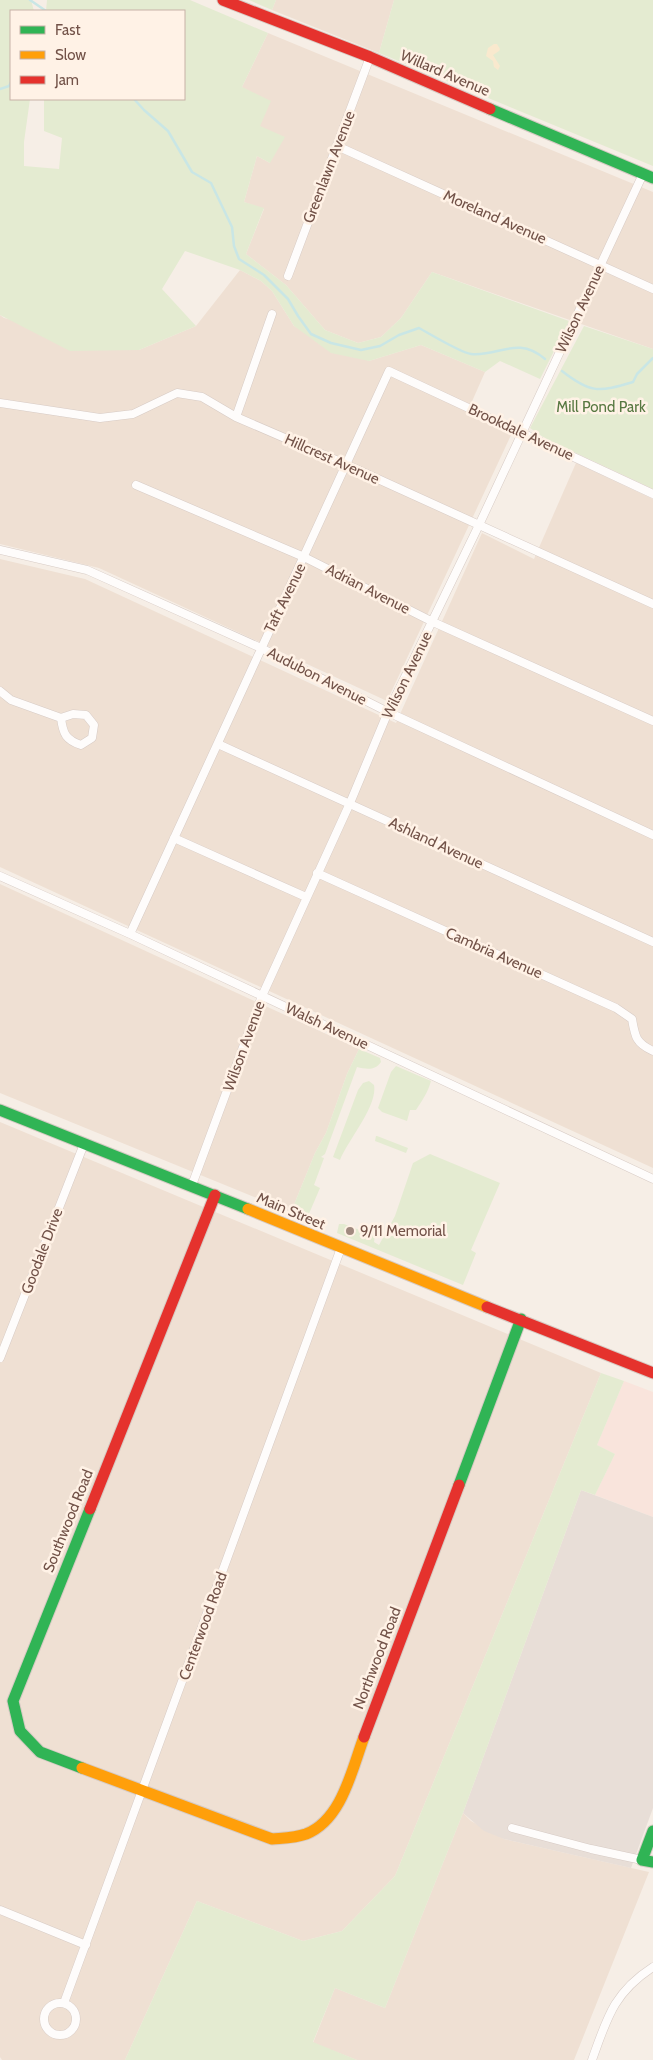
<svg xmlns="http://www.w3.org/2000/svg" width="653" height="2060" viewBox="0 0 653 2060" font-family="Cabin,sans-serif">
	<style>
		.residential { fill: #efe0d3 }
		.commercial { fill: #f9e4dc }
		.industrial { fill: #e8ded7 }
		.green { fill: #e4ebd1 }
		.sand { fill: #f9e9ce }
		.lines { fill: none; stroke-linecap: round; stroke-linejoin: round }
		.stream { stroke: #c9e6e5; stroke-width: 2.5 }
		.street-casing { stroke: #d7cbc5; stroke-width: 9 }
		.fast-casing { stroke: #d6cac3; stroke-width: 13 }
		.slow-casing { stroke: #d6cac3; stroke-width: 13 }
		.jam-casing { stroke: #d6cac3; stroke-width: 13 }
		.street { stroke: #fefcfb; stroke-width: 8 }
		.fast { stroke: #30b455; stroke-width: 11 }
		.slow { stroke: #ff9f0a; stroke-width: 11 }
		.jam { stroke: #e5322d; stroke-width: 11 }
		.poi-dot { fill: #a0897f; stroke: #fff2e6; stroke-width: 2 }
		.labels { text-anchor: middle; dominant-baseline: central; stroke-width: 5; stroke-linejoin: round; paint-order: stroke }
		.street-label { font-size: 15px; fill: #725248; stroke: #fff2e6 }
		.park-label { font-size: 15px; fill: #577841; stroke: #fff2e6 }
		.poi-label { font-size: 15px; fill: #725248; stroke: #fff2e6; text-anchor: start }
	</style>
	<rect width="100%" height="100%" fill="#f6eee6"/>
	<!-- residential -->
	<path class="residential" d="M276,0h118l-15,53 -107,-43z
		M268,33l385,159v157l-221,-77 -31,46 -20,19 -23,6 -33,-13 -39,-45 -40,-31 18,-45 -20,-7 13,-46 13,7 -10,-37 -18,-39z
		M240,270l21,11 11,10 22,35 75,35 52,-16 64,27 -19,43 46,18 -125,268 -288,-133 -99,-24v-229l4,3 135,32 57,-24z
		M576,463l77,36v669l-653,-301v-308l85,20 311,144 86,-190 52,26z
		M0,884l359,165 -12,25 -21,59 -11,20 -24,59 -291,-119z
		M0,1122l601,251 -206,503 -53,55 -39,10 -106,-40 -72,159h-123l-2,-3z
		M463,1813l8,8 33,18 145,33 -75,188h-217l-44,-17 22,-55 50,20z"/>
	<!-- commercial -->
	<path class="commercial" d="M624,1381l29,11v125l-58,-22 20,-41 -18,-9z"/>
	<!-- industrial -->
	<path class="industrial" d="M581,1490l72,27v291l-22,60 -127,-29 -20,-8 -21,-18z"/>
	<!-- green -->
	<path class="green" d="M0,0h31l3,11h-23v88h19l-6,43v24l35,3 3,-31 -18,-7v-32h140v-88h-138l1,-11h143l78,33 -26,54 29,14 -11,25 25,11 -15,26 -13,-7 -13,46 20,6 -18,46 40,31 39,45 33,13 23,-6 20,-19 31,-46 137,49 -29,58 -40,-18 -15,11 -64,-27 -52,16 -38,-8 -37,-27 -22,-35 -11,-10 -21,-11 -55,-19 -23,38 34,37 -57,24 -69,1 -70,-36z
		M249,0h27l-4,10z
		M394,0h259v166l-274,-113z
		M584,326l69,23v140l-107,-50 -16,-11z
		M359,1049l21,9 1,4c-6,9 -15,7 -24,5l-32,87 -4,3 3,1 -10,27 6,3 -12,28 11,4 -2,4 -26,-12 24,-59 11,-20 21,-59z
		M396,1066l35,15c-3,11 -9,20 -15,29h-6l-3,11 -25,-9 -4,-4 13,-36z
		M369,1081l5,4c4,21 -26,55 -34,75l-7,-3 25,-67 5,-7z
		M376,1136h1l31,12 -2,5 -31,-12z
		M430,1154l70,29 -29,67 5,3 -13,32 -126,-52 2,-9h5l31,12 -1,6 5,3 16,-29 18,-53z
		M601,1373l23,8 -27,64 18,9 -20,41 -14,-5 -118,323 -78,195 -50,-20 -22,54 44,18h-232l72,-159 106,40 39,-10 53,-55z"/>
	<!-- sand -->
	<path class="sand" d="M494,44h3l3,5 -1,2 -6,4 7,11 -2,4 -4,-3 -1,-6 -7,-5 2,-8z"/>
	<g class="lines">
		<!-- stream -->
		<path class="stream" d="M30,0l16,11
			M0,89l9,-3 2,-4
			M134,99l10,11 24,21 24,41 19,11 21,44 2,19 5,13 25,16 24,24 10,17 13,18 20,9 30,7 19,-4 19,-11 20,-7c11,6 42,25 52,26 28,3 46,-19 74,5
			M562,371c29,23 37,21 71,11l4,-8 16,-16"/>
		<defs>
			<path id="street" d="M337,146l316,143
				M288,276l82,-219
				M0,403l100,15 33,-4 44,-21 25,4 34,20 109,47 308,140
				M236,417l36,-103
				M136,485l168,72 129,65 220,99
				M0,550l87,20 174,78 127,64 265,123
				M0,691l11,9 50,18 12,-4 13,1 8,10 -2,13 -11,7c-15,-5 -18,-11 -20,-27
				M218,744l435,198
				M174,838l132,59
				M317,873l299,135 16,11c3,18 4,24 21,32
				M0,876l130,58 523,245
				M130,934l259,-563 264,123
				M192,1185l70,-189 88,-193 38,-91 91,-187 164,-351
				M0,1358l84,-214
				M512,1828l79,21 51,11
				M0,1910l86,35
				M44 2019a16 16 0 1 1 32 0a16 16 0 1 1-32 0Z
				M64,2003l277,-755
				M592,2060c15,-42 22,-68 61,-93"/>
			<path id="fast" d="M490,109l163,69
				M0,1110l248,99
				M459,1485l62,-166
				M82,1768l-42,-16 -20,-21 -7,-30 77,-192
				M653,1831l-11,29 11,2"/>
			<path id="slow" d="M248,1209l239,98
				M82,1768l190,71c11,-1 23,-1 34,-5 36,-14 46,-65 58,-97"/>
			<path id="jam" d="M223,0l147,57 120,52
				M487,1307l166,66
				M90,1509l125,-314
				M364,1737l95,-252"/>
		</defs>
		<!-- street casing -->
		<use href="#street" class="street-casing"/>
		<!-- fast casing -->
		<use href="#fast" class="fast-casing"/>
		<!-- slow casing -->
		<use href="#slow" class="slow-casing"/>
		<!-- jam casing -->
		<use href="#jam" class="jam-casing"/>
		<!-- street -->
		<use href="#street" class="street"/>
		<!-- fast -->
		<use href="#fast" class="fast"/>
		<!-- slow -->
		<use href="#slow" class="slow"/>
		<!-- jam -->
		<use href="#jam" class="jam"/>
	</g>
	<!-- markers -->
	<circle class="poi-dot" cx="350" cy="1231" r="5"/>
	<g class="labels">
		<!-- street labels -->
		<g class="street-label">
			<text transform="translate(445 73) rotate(23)">Willard Avenue</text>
			<text transform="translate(329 167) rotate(-69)">Greenlawn Avenue</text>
			<text transform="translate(495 217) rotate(24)">Moreland Avenue</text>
			<text transform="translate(580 309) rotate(-65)">Wilson Avenue</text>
			<text transform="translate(521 432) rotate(25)">Brookdale Avenue</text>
			<text transform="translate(332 459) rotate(24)">Hillcrest Avenue</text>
			<text transform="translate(368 589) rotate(27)">Adrian Avenue</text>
			<text transform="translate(285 598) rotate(-64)">Taft Avenue</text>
			<text transform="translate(407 675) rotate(-64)">Wilson Avenue</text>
			<text transform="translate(317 676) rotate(27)">Audubon Avenue</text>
			<text transform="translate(436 843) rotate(25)">Ashland Avenue</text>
			<text transform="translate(494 953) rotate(24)">Cambria Avenue</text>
			<text transform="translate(327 1026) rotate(25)">Walsh Avenue</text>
			<text transform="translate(244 1046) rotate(-70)">Wilson Avenue</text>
			<text transform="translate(291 1211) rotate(23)">Main Street</text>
			<text transform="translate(42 1251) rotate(-69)">Goodale Drive</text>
			<text transform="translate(68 1521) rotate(-68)">Southwood Road</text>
			<text transform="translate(203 1626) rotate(-70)">Centerwood Road</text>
			<text transform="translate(377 1658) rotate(-69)">Northwood Road</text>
		</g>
		<!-- park labels -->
		<g class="park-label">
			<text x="601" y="407">Mill Pond Park</text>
		</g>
		<!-- poi labels -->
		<g class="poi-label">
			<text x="360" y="1231">9/11 Memorial</text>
		</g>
	</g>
	<!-- legend -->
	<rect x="10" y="10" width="175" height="90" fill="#fff2e6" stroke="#c7b2a7"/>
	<rect x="20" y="26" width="25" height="8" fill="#30b455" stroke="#c7b2a7"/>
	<text x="55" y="35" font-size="15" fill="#725248">Fast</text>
	<rect x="20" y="51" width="25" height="8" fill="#ff9f0a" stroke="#c7b2a7"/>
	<text x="55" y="60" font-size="15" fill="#725248">Slow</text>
	<rect x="20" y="76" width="25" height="8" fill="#e5322d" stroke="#c7b2a7"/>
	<text x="55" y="85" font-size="15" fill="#725248">Jam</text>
</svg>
